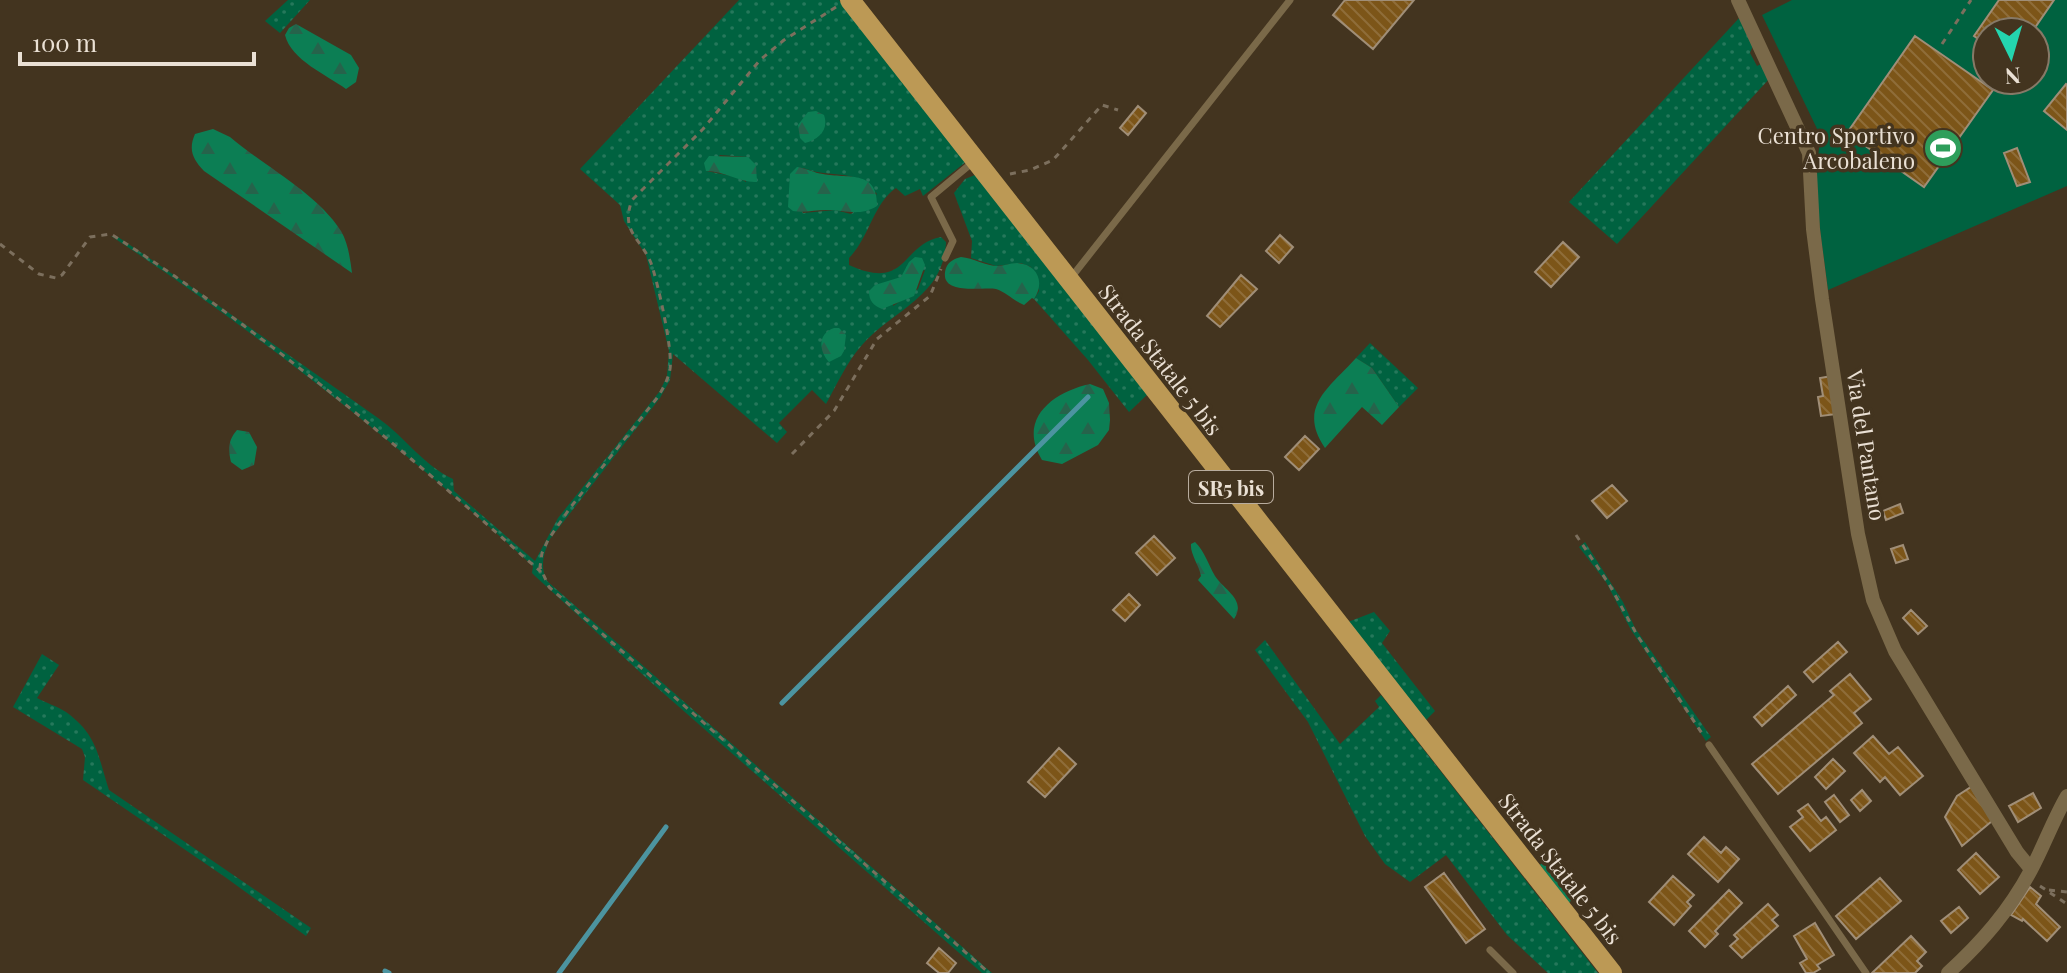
<svg xmlns="http://www.w3.org/2000/svg" width="2067" height="973" viewBox="0 0 2067 973" font-family="'Playfair Display',serif">
	<style>
		.grass { fill: url(#grass-dots); fill-rule: evenodd }
		.forest { fill: url(#forest-firs) }
		.park { fill: #006240; fill-rule: evenodd }
		.lines { fill: none; stroke-linecap: round; stroke-linejoin: round }
		.stream { stroke: #4c94a0; stroke-width: 5 }
		.building { fill: url(#building-back-hatch); stroke: #a08e77; stroke-width: 2 }
		.path { stroke: #7c6f5d; stroke-width: 3; stroke-dasharray: 6 6; stroke-linecap: butt }
		.service { stroke: #7a6949; stroke-width: 7 }
		.minor { stroke: #7a6949; stroke-width: 14 }
		.primary { stroke: #bc9955; stroke-width: 20 }
		.labels { text-anchor: middle; dominant-baseline: central; stroke-width: 7; stroke-linejoin: round; paint-order: stroke }
		.shield { fill: #43341f; stroke: #b8ac9e; stroke-width: 2 }
		.shield-label { font-size: 20px; font-weight: bold; fill: #eae0d4 }
		.poi-label { font-size: 22px; fill: #eae0d4; stroke: #43341f; text-anchor: end }
		.street-label { font-size: 22px; fill: #eae0d4; stroke: #43341f }
	</style>
	<defs>
		<pattern id="grass-dots" width="8" height="8" patternUnits="userSpaceOnUse" patternTransform="scale(2)"><rect width="8" height="8" fill="#006240"/><path d="M2 2h.1M6 6h.1" fill="none" stroke="#25785b" stroke-width="1.8" stroke-linecap="round"/></pattern>
		<pattern id="forest-firs" width="22" height="20" patternUnits="userSpaceOnUse" patternTransform="scale(2)"><rect width="22" height="20" fill="#0c7e54"/><path d="M5 1l3.5 6h-7zM16 11l3.5 6h-7z" fill="#26634b"/></pattern>
		<pattern id="building-back-hatch" width="6" height="6" patternUnits="userSpaceOnUse" patternTransform="scale(2)"><rect width="6" height="6" fill="#7c5518"/><path d="M-1 5l2 2M0 0l6 6M5-1l2 2" fill="none" stroke="#8f6d39"/></pattern>
	</defs>
	<rect width="100%" height="100%" fill="#43341f"/>
	<!-- grass -->
	<path class="grass" d="M288,0h22l-30,33 -15,-12z
		M739,0h100l128,161 -44,35 -3,-7 -15,7 -9,-8c-23,16 -27,50 -47,70v7c59,27 52,-21 92,-28l5,5c-2,55 -54,68 -84,103 -15,17 -25,39 -36,59l-14,-14 -33,33 8,9 -10,11 -104,-89 -3,26 -10,18 -110,141c-7,15 -10,28 -3,42l445,392h-10l-329,-289 -118,-108 -3,-3 1,-7c-132,-120 -273,-232 -422,-330l7,1c88,59 174,120 260,181 27,19 45,47 75,61l1,12 81,70 23,-43 102,-127 7,-15 2,-25 -23,-96 -22,-34 -4,-16 -40,-36zM720,155l28,2 -2,25 -9,-5 -31,-6zM803,168c28,11 54,-1 74,26l-26,20 -16,-4 -32,3 -13,-21v-11zM925,270l-7,19 -25,17 -3,-24z
		M1741,16l13,27 -4,10 7,13 6,-3 7,15 -153,166 -48,-42z
		M975,175l173,219 -19,18 -41,-52 -54,-61 5,-8 -8,-24 -10,-4 -25,3 -25,-8 1,-17 -18,-48 11,-14z
		M1370,343l48,45 -19,19 -27,-39 -16,-10z
		M1585,542l38,60 12,26 76,109 -5,4 -75,-111 -25,-48 -27,-35z
		M1374,612l16,19 -8,12 53,68 -9,9 -78,-98z
		M1265,640l75,104 39,-37 -4,-6 6,-6 217,278h-50l-41,-38 -61,-80 -36,27 -25,-18 -20,-28 -57,-114 -53,-72z
		M42,654l17,11 -22,33c9,5 20,8 29,14 32,23 32,45 43,78l202,138 -5,8 -81,-59 -142,-97 2,-23 -3,-8 -69,-42z"/>
	<!-- forest -->
	<path class="forest" d="M296,24l55,31 8,13 -3,14 -10,7c-19,-14 -55,-29 -61,-54l4,-7z
		M816,111l8,4c5,15 -5,24 -19,28l-5,-5 -2,-13 10,-13z
		M213,129l17,8c34,29 87,56 111,94 7,12 9,27 11,42l-148,-102c-11,-12 -16,-21 -9,-37z
		M709,156l39,1 8,8 1,17c-17,1 -32,-11 -51,-11l-2,-8z
		M797,167c9,1 17,6 26,7 24,5 55,-5 54,32 -18,11 -31,4 -51,4 -11,0 -21,3 -33,1l-5,-4 2,-33z
		M915,257l7,1 3,7 -11,31 -32,13c-9,-4 -13,-8 -13,-18l6,-6 26,-8 8,-15z
		M961,257c12,1 25,9 37,9 6,0 12,-3 19,-3 21,1 28,20 17,36l-2,-1 -8,7c-10,-4 -18,-13 -28,-16 -12,-3 -59,8 -50,-21 3,-7 8,-9 15,-11z
		M834,328h5l7,7 -2,16 -3,5 -12,6c-10,-11 -12,-28 5,-34z
		M1356,358l16,10 27,39 -17,18 -20,-18 -37,41c-28,-41 4,-60 31,-90z
		M1090,384l13,5 6,14 1,17 -1,10 -11,15 -36,19 -20,-4c-25,-41 11,-68 48,-76z
		M237,430l12,2 8,15 -3,18 -12,5 -11,-8c-3,-12 -3,-22 6,-32z
		M1195,542c10,10 13,22 20,34 9,14 32,24 19,43l-36,-39 3,-4c-2,-11 -11,-22 -10,-32z
		M1550,853l6,2 3,12 14,8 8,14 -12,14 -29,-38z"/>
	<!-- park -->
	<path class="park" d="M1792,0h275v186l-239,104c-6,-49 -17,-104 -7,-153l-59,-122zM1987,32h48v48h-48z"/>
	<g class="lines">
		<!-- stream -->
		<path class="stream" d="M782,703l306,-306
			M385,971l4,2
			M559,973l107,-146"/>
	</g>
	<!-- building -->
	<path class="building" d="M1345,0h69l-41,49 -40,-34z
		M1999,0h55l-22,32h-45v13l-13,-9z
		M1915,36l78,54 -69,97 -77,-54z
		M2066,84l1,1v45l-23,-19z
		M1138,106l8,7 -18,22 -8,-7z
		M2017,148l13,34 -13,4 -13,-33z
		M1280,235l13,12 -14,16 -13,-12z
		M1563,242l16,15 -28,30 -16,-15z
		M1241,275l16,14 -37,38 -13,-11z
		M1832,376l5,38 -16,2 -3,-19 5,-1 -3,-18z
		M1305,436l14,13 -20,21 -14,-13z
		M1612,485l15,16 -20,17 -15,-17z
		M1900,504l3,9 -17,7 -3,-9z
		M1154,536l21,22 -18,17 -21,-22z
		M1903,545l5,14 -12,4 -5,-14z
		M1129,594l11,11 -15,16 -12,-11z
		M1911,610l16,16 -9,8 -15,-16z
		M1838,642l9,10 -34,30 -9,-10z
		M1850,674l21,25 -17,14 8,10 -84,71 -26,-30 82,-69 -4,-4z
		M1788,686l8,9 -34,31 -8,-9z
		M1873,736l16,18 9,-7 25,29 -23,19 -15,-18 -5,5 -26,-29z
		M1059,748l17,16 -31,33 -17,-15z
		M1833,759l12,12 -19,18 -11,-12z
		M1971,787l21,34 -30,25 -17,-29 12,-21z
		M1862,790l9,11 -11,10 -9,-11z
		M2033,793l8,15 -23,14 -9,-16z
		M1834,795l15,20 -9,7 -15,-20z
		M1808,804l13,17 5,-4 10,13 -26,21 -20,-24 13,-10 -5,-6z
		M1704,837l17,16 5,-6 13,12 -21,23 -30,-28z
		M1976,853l23,24 -19,17 -22,-24z
		M1444,873l41,56 -19,14 -41,-56z
		M1673,876l21,19 -7,7 4,4 -17,19 -25,-23z
		M1880,878l21,23 -45,38 -20,-23z
		M2030,887l11,9 -5,8 24,23 -13,14 -24,-22 -1,2 -11,-6z
		M1729,890l13,13 -27,28 3,3 -13,13 -16,-16z
		M1768,904l10,11 -6,5 6,6 -36,32 -12,-12 8,-7 -4,-4z
		M1959,907l9,11 -17,15 -10,-12z
		M1815,923l19,32 -17,10 3,4 -7,4h-7l-6,-10 7,-4 -13,-23z
		M1911,936l15,16 -9,9 5,5 -7,7h-43z
		M939,948l17,15 -8,10h-9l-12,-10z"/>
	<g class="lines">
		<!-- path -->
		<path class="path" d="M836,7l-52,33 -24,20 -57,69 -71,71c-12,32 9,38 19,63 7,20 22,87 19,106 -2,11 -7,20 -13,29l-87,110 -22,32 -6,13 -2,14 9,20 440,386
			M1942,44l29,-44
			M1010,174l20,-4 23,-10 49,-55 16,5
			M0,244l39,30 17,4 6,-3 28,-38 21,-3c154,98 294,217 430,338
			M792,454l42,-43 43,-72 53,-43 11,-27
			M1576,535l33,49 28,51 66,100
			M2040,886l27,18
			M2049,890l18,2"/>
		<!-- service -->
		<path class="service" d="M945,258l8,-17 -22,-44 42,-35
			M1070,279l220,-279
			M1709,745l157,228
			M1490,950l23,23"/>
		<!-- minor -->
		<path class="minor" d="M1738,0l71,153 4,76 9,70 36,235 15,66 22,51 122,201 14,17
			M1948,973c34,-31 61,-62 83,-103 13,-24 22,-50 36,-74"/>
		<!-- primary -->
		<path class="primary" d="M850,0l762,973"/>
	</g>
	<!-- icons -->
	<defs>
		<symbol id="stadium-disc" viewBox="-11 -11 22 22"><circle r="9.5" fill="#2e9e5b" stroke="#43341f"/><path d="M0-5a6.5 5 0 1 0 0 10a6.5 5 0 1 0 0-10ZM-3.5-1.8h7v3.6h-7Z" fill="#fff"/></symbol>
	</defs>
	<g fill-rule="evenodd">
		<use href="#stadium-disc" x="1921" y="126" width="44" height="44"/>
	</g>
	<g class="labels">
		<!-- shield labels -->
		<rect class="shield" x="1189" y="471" width="84" height="32" rx="6"/>
		<g class="shield-label">
			<text x="1231" y="487">SR5 bis</text>
		</g>
		<!-- poi labels -->
		<g class="poi-label">
			<text x="1915" y="135">Centro Sportivo<tspan x="1915" dy="25">Arcobaleno</tspan></text>
		</g>
		<!-- street labels -->
		<g class="street-label">
			<text transform="translate(1161 359) rotate(52)">Strada Statale 5 bis</text>
			<text transform="translate(1867 445) rotate(81)">Via del Pantano</text>
			<text transform="translate(1561 868) rotate(52)">Strada Statale 5 bis</text>
		</g>
	</g>
	<!-- north arrow -->
	<g transform="translate(2011 56) rotate(175)"><circle r="38" fill="#43341f" stroke="#867967" stroke-width="2"/>
	<path d="M0-6L14 30L0 20L-14 30Z" fill="#24d5af"/>
	<text y="-12" font-size="22" font-weight="bold" text-anchor="middle" fill="#eae0d4">N</text>
	</g>
	<!-- scale -->
	<path d="M20 52v12h234v-12" fill="none" stroke="#eae0d4" stroke-width="4"/>
	<text x="32" y="52" font-size="24" fill="#eae0d4" stroke="#43341f" stroke-width="6" paint-order="stroke">100 m</text>
</svg>
